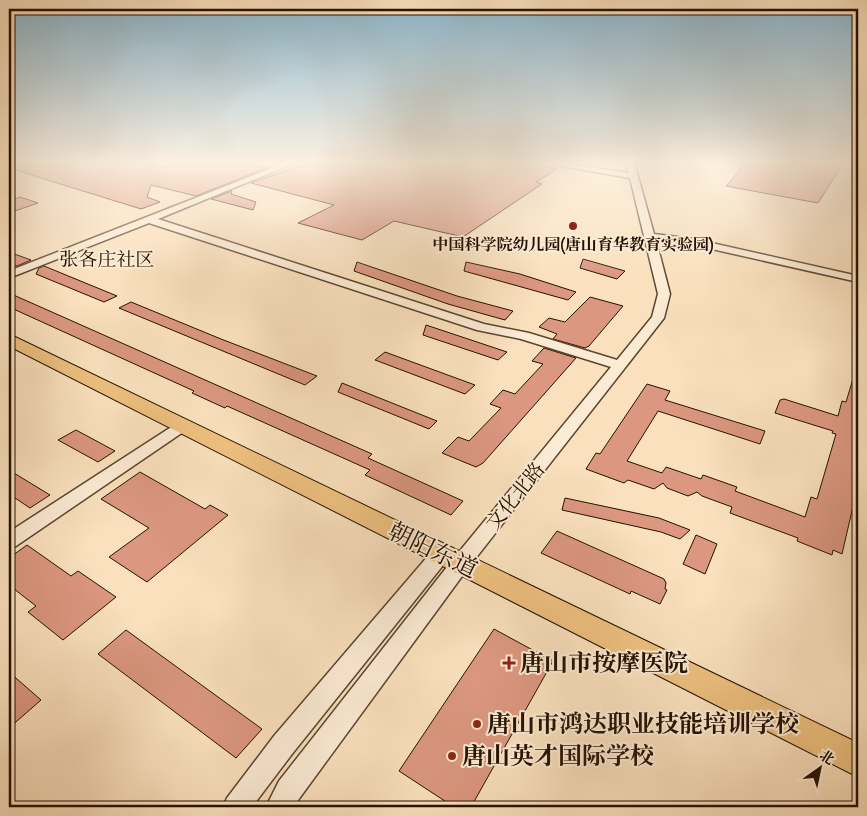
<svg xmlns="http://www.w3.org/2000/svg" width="867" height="816" viewBox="0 0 867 816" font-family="'IM FELL Great Primer','Noto Serif SC',serif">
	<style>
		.building { fill: #db9780; stroke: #251100 }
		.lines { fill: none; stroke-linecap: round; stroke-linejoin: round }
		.minor-casing { stroke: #5a452f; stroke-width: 3 }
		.major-casing { stroke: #251100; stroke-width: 2 }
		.minor { fill: #fcebd4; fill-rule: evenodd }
		.major { fill: #edc07e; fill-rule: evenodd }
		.poi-dot { fill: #8f2418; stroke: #fcebd4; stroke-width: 2 }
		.labels { text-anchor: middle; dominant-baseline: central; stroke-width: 4; stroke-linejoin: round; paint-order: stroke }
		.far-poi-label { font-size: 16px; font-weight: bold; fill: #251100; stroke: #fcebd4 }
		.far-quarter-label { font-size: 19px; fill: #251100; stroke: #fcebd4 }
		.street-label { font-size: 20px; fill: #251100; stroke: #fcebd4 }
		.near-street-label { font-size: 24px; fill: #251100; stroke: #fcebd4 }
		.near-poi-label { font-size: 24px; font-weight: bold; fill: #251100; stroke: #fcebd4; text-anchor: start }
	</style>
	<rect width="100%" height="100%" fill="#fae0bd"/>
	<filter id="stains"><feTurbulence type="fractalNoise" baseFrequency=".004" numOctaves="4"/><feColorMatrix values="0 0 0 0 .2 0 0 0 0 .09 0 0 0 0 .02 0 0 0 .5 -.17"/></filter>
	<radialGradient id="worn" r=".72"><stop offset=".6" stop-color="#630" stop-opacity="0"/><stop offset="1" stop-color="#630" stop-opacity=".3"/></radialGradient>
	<!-- building -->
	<path class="building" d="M9,162h75l12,3 1,-3h140l29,6 -70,28 -45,-11 -4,12 13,5 -19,7 -132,-41z
		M311,162h46l15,3v-3h148l37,7 -21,13 6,2 -79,53 -69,-16 -32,19 -64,-17 36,-18 -83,-22z
		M747,162h97l-26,41 -92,-17z
		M232,191l-1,3 25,8 -3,8 -42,-11z
		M9,197l6,2 5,-2 18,6 -29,10z
		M9,252l22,8 -14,6 -8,-3z
		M583,259l42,12 -8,8 -37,-11z
		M357,262l100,34 56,15 -8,9 -57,-16 -94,-33z
		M466,262l54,12 56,18 -8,8 -104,-29z
		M44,266l73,30 -13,6 -68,-28 3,-6z
		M9,293l363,161 -4,4 95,43 -12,14 -86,-40 5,-5 -143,-64 -2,2 -33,-15 2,-2 -185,-84z
		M590,297l33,9 -34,40 -4,2 -32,-9 4,-5 -18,-7 10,-9 16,4z
		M131,302l90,37 96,37 -12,9 -186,-77z
		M426,325l81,27 -9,8 -75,-25z
		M544,348l32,10 -93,105 -7,4 -34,-14 16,-16 11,4 32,-33 -11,-4 13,-14 12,4 28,-30 -11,-3z
		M385,352l90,33 -10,9 -90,-34z
		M856,369l2,1v115l-16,69 -9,-4 -1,5 -35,-14 1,-3 -68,-25 2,-6 -30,-11 -5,-4 -9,4 -21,-8 -4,-5 -9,6 -26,-9 -4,3 -38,-14 10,-16 4,1 47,-70 23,7 -5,9 100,31 -5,13 -102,-33 -31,50 35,12 4,-6 35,12 2,-4 34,12 -2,4 70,26 6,-20 6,2 19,-65 -4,-1 1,-2 -58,-18 5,-13 4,-1 54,17 4,-15 4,1z
		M342,383l95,38 -8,8 -91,-37z
		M76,430l39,21 -17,11 -40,-22z
		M9,470l41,25 -20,13 -21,-14z
		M140,472l65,37 5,-4 18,10 -81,67 -38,-25 40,-29 -48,-29z
		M565,498l94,20 31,12 -10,9 -19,-7 -99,-22z
		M557,531l107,48 2,4 -1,6 2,1 -7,14 -29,-13 -1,3 -89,-41z
		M696,535l21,9 -12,30 -22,-10z
		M27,545l44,31 7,-5 38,26 -53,43 -35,-28 8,-6 -27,-21v-27z
		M494,629l59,32 -82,146h-17l-55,-36z
		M126,630l136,99 -26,29 -138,-104z
		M9,672l32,28 -32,28z"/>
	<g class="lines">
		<defs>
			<path id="minor" d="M287,162h10l-139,57 326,105 45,9 88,27 35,-43 6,-23 -28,-116 -92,-16h17l74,11 -3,-11h8l20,72 40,5 164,37v6l-164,-37 -38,-5 14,54 -6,24 -196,250 -175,239h-27l13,-26 175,-223 157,-191 -90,-28 -44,-9 -328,-107 -140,55v-7z
				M184,420l5,2 3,3 -3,3 -173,118 -7,2v-16l170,-110z
				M441,547l7,2 3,5 -3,5 -156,195 -40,53h-29l4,-9 47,-62 160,-187z"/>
			<path id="major" d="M9,334l849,409v34l-849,-431z"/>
		</defs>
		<!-- minor casing -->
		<use href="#minor" class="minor-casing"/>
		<!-- major casing -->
		<use href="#major" class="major-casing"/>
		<!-- minor -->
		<use href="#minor" class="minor"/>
		<!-- major -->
		<use href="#major" class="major"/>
	</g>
	<!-- sky -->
	<linearGradient id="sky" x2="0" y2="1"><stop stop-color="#8bb8d0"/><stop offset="0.59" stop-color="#fdf1e1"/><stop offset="1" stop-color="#fdf1e1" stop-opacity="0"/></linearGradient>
	<rect width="867" height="276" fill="url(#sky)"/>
	<!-- markers -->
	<g class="poi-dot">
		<circle cx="573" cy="226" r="5"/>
		<path d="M506.5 655.5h5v5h5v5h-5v5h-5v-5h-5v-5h5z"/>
		<circle cx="477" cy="724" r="5"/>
		<circle cx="452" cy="756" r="5"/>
	</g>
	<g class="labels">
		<!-- far-poi labels -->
		<g class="far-poi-label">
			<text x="573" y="244">中国科学院幼儿园(唐山育华教育实验园)</text>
		</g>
		<!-- far-quarter labels -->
		<g class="far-quarter-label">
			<text x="107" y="259">张各庄社区</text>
		</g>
		<!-- street labels -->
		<g class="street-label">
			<text transform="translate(515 496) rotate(-51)">文化北路</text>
		</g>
		<!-- near-street labels -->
		<g class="near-street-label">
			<text transform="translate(433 550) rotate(26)">朝阳东道</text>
		</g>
		<!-- near-poi labels -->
		<g class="near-poi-label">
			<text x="520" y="663">唐山市按摩医院</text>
			<text x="487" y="724">唐山市鸿达职业技能培训学校</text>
			<text x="462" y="756">唐山英才国际学校</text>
		</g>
	</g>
	<!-- margin -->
	<rect width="867" height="816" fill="none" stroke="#fae0bd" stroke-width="30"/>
	<rect x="10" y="10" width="847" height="796" fill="none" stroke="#251100" stroke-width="2.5"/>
	<rect x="15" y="15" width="837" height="786" fill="none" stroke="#251100"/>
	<!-- north arrow -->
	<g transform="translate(820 768) rotate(33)" stroke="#fcebd4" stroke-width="4" paint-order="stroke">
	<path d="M0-4L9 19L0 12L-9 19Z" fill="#251100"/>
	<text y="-8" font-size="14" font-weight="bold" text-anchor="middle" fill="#251100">北</text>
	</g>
	<rect width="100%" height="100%" filter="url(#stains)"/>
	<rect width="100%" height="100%" fill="url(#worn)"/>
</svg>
